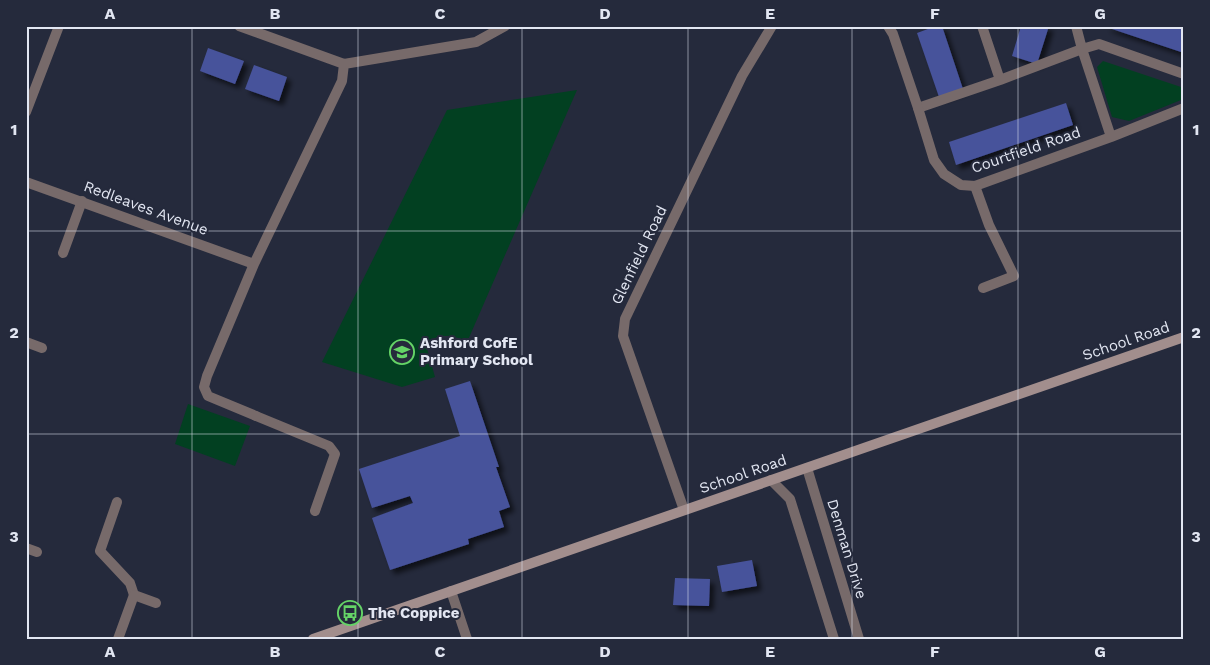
<svg xmlns="http://www.w3.org/2000/svg" width="1210" height="665" viewBox="0 0 1210 665" font-family="'Work Sans',sans-serif">
	<style>
		.green { fill: #024021 }
		.building { fill: #47539b; filter: url(#shadow) }
		.lines { fill: none; stroke-linecap: round; stroke-linejoin: round }
		.service { stroke: #776a6a; stroke-width: 10 }
		.minor { stroke: #776a6a; stroke-width: 10 }
		.tertiary { stroke: #776a6a; stroke-width: 10 }
		.secondary { stroke: #a28e8d; stroke-width: 10 }
		.grid { fill: none; stroke: #e2e6f2; stroke-width: 1; stroke-opacity: 0.55 }
		.labels { text-anchor: middle; dominant-baseline: central; stroke-width: 4; stroke-linejoin: round; paint-order: stroke }
		.street-label { font-size: 15px; fill: #e2e6f2; stroke: #252a3c }
		.poi-label { font-size: 15px; font-weight: bold; fill: #e2e6f2; stroke: #252a3c; text-anchor: start }
		.neatline { fill: none; stroke: #e2e6f2; stroke-width: 2 }
		.grid-label { font-size: 16px; text-anchor: middle; font-weight: bold; fill: #e2e6f2 }
	</style>
	<defs>
		<filter id="shadow"><feDropShadow dx="4.5" dy="4.5" stdDeviation="2.5" flood-color="#0009"/></filter>
	</defs>
	<rect width="100%" height="100%" fill="#252a3c"/>
	<!-- green -->
	<path class="green" d="M1103,61l78,26v13l-52,21 -17,-4 -15,-50z
		M577,90l-109,250 -19,-4h-11l-12,9 9,32 -33,10 -80,-25 125,-252z
		M188,404l62,22 -15,40 -60,-22z"/>
	<!-- building -->
	<path class="building" d="M936,26h6l21,63 -24,8 -22,-64z
		M1021,26h28l-12,38 -25,-8z
		M1106,26h78v27l-78,-26z
		M208,48l36,13 -9,23 -35,-13z
		M254,65l33,12 -8,24 -34,-12z
		M1066,103l7,22 -117,40 -7,-23z
		M470,381l29,86h-3l14,40 -11,4 5,16 -36,12 1,5 -79,26 -18,-52 41,-15 -3,-7 -38,12 -13,-39 101,-33 -15,-47z
		M752,560l5,26 -35,6 -5,-26z
		M675,578l35,1 -1,27 -36,-1z"/>
	<g class="lines">
		<!-- service -->
		<path class="service" d="M982,26l18,54
			M918,108l82,-28 82,-31
			M975,186l14,39 25,51 -31,12
			M63,253l19,-52
			M26,342l16,6
			M256,416l73,30 6,8 -20,57
			M117,502l-17,49 30,32 4,12"/>
		<!-- minor -->
		<path class="minor" d="M239,26l105,38 132,-22 29,-16
			M888,26l5,8 25,74 16,52 10,14 17,11 14,1 136,-49 73,-29
			M1076,26l6,23 29,88
			M1082,49l17,-5 85,30
			M26,182l228,82
			M256,416l-48,-20 -4,-9 3,-11 47,-112 88,-183 2,-17
			M807,468l52,171
			M771,480l19,19 44,140
			M684,510l-61,-174 2,-17 117,-243 30,-50
			M26,548l11,4
			M451,591l16,48
			M118,639l16,-44 22,8"/>
		<!-- tertiary -->
		<path class="tertiary" d="M26,112l33,-86"/>
		<!-- secondary -->
		<path class="secondary" d="M313,639l871,-302"/>
	</g>
	<!-- grid -->
	<path class="grid" d="M192,26v613M358,26v613M522,26v613M688,26v613M852,26v613M1018,26v613M26,231h1158M26,434h1158"/>
	<!-- icons -->
	<defs>
		<symbol id="school-ring" viewBox="-11 -11 22 22"><circle r="9.5" fill="#252a3c" stroke="#65d467" stroke-width="1.5"/><path d="M0-5L7-2L0 1L-7-2ZM-4 1L0 2.5L4 1V4Q0 6-4 4Z" fill="#65d467"/></symbol>
		<symbol id="bus-ring" viewBox="-11 -11 22 22"><circle r="9.5" fill="#252a3c" stroke="#65d467" stroke-width="1.5"/><path d="M-5-6H5V4H4V6H2V4H-2V6H-4V4H-5ZM-3.5-4V0h7V-4ZM-3.5 1.2v1.5H-2V1.2ZM2 1.2v1.5H3.5V1.2Z" fill="#65d467"/></symbol>
	</defs>
	<g fill-rule="evenodd">
		<use href="#school-ring" x="388" y="338" width="28" height="28"/>
		<use href="#bus-ring" x="336" y="599" width="28" height="28"/>
	</g>
	<g class="labels">
		<!-- street labels -->
		<g class="street-label">
			<text transform="translate(1026 150) rotate(-19)">Courtfield Road</text>
			<text transform="translate(146 208) rotate(20)">Redleaves Avenue</text>
			<text transform="translate(639 255) rotate(-64)">Glenfield Road</text>
			<text transform="translate(1126 341) rotate(-19)">School Road</text>
			<text transform="translate(743 474) rotate(-19)">School Road</text>
			<text transform="translate(847 549) rotate(73)">Denman Drive</text>
		</g>
		<!-- poi labels -->
		<g class="poi-label">
			<text x="420" y="343">Ashford CofE<tspan x="420" dy="17">Primary School</tspan></text>
			<text x="368" y="613">The Coppice</text>
		</g>
	</g>
	<!-- border -->
	<rect width="1210" height="665" fill="none" stroke="#252a3c" stroke-width="55"/>
	<rect x="28" y="28" width="1154" height="610" class="neatline"/>
	<g class="grid-label">
		<text x="110" y="19">A</text>
		<text x="275" y="19">B</text>
		<text x="440" y="19">C</text>
		<text x="605" y="19">D</text>
		<text x="770" y="19">E</text>
		<text x="935" y="19">F</text>
		<text x="1100" y="19">G</text>
		<text x="14" y="135">1</text>
		<text x="1196" y="135">1</text>
		<text x="14" y="338">2</text>
		<text x="1196" y="338">2</text>
		<text x="14" y="542">3</text>
		<text x="1196" y="542">3</text>
		<text x="110" y="657">A</text>
		<text x="275" y="657">B</text>
		<text x="440" y="657">C</text>
		<text x="605" y="657">D</text>
		<text x="770" y="657">E</text>
		<text x="935" y="657">F</text>
		<text x="1100" y="657">G</text>
	</g>
</svg>
